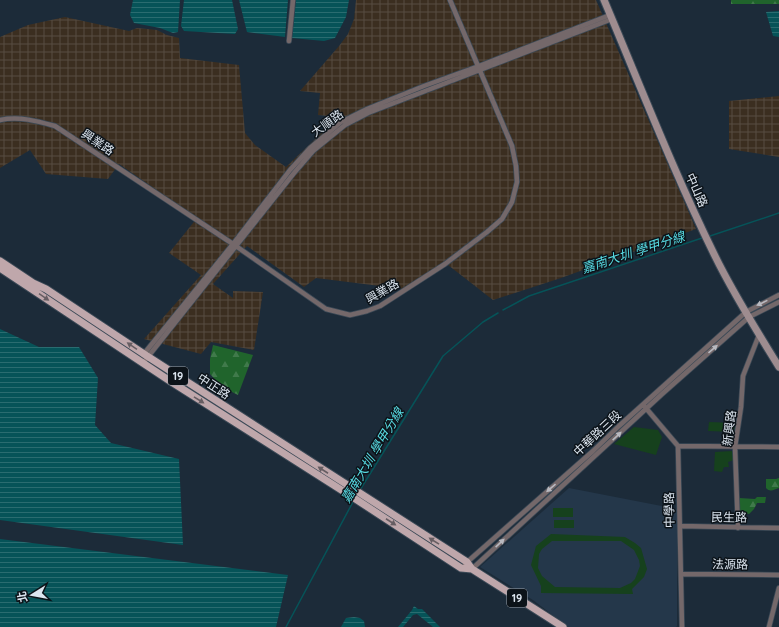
<svg xmlns="http://www.w3.org/2000/svg" width="779" height="627" viewBox="0 0 779 627" font-family="Quicksand,'Noto Sans TC',sans-serif">
	<style>
		.built { fill: #24374a }
		.industrial { fill: url(#industrial-grid) }
		.grass { fill: #16411d; fill-rule: evenodd }
		.forest { fill: url(#forest-firs) }
		.water { fill: url(#water-rules) }
		.lines { fill: none; stroke-linecap: round; stroke-linejoin: round }
		.stream { stroke: #065358; stroke-width: 1.5 }
		.street-casing { stroke: #3b4956; stroke-width: 6 }
		.secondary-casing { stroke: #3b4956; stroke-width: 9 }
		.primary-casing { stroke: #3b4956; stroke-width: 9 }
		.street { stroke: #74686a; stroke-width: 4.5 }
		.secondary { stroke: #9e8c8f; stroke-width: 7 }
		.primary { stroke: #bfa7ab; stroke-width: 7 }
		.oneway { fill: #665d62 }
		.oneway2 { fill: #b8b9c0 }
		.labels { text-anchor: middle; dominant-baseline: central; stroke-width: 3; stroke-linejoin: round; paint-order: stroke }
		.shield { fill: #0c1319; stroke: #9ea6af; stroke-width: 1 }
		.shield-label { font-size: 11px; font-weight: bold; fill: #dce5ef }
		.street-label { font-size: 12px; fill: #dce5ef; stroke: #0c1319 }
		.water-label { font-size: 13px; font-style: italic; fill: #57d9e1; stroke: #0c1319 }
	</style>
	<defs>
		<pattern id="industrial-grid" width="8" height="8" patternUnits="userSpaceOnUse"><rect width="8" height="8" fill="#3b2e20"/><path d="M0 4h8M4 0v8" fill="none" stroke="#574c41"/></pattern>
		<pattern id="forest-firs" width="22" height="20" patternUnits="userSpaceOnUse"><rect width="22" height="20" fill="#20642c"/><path d="M5 1l3.5 6h-7zM16 11l3.5 6h-7z" fill="#407a4b"/></pattern>
		<pattern id="water-rules" width="6" height="5" patternUnits="userSpaceOnUse"><rect width="6" height="5" fill="#065358"/><path d="M0 2.5h6" fill="none" stroke="#2a6c70"/></pattern>
	</defs>
	<rect width="100%" height="100%" fill="#1c2b39"/>
	<!-- built -->
	<path class="built" d="M569,488l108,21v117l-1,1h-108l-35,-27 -53,-33z"/>
	<!-- industrial -->
	<path class="industrial" d="M356,0h240l100,229 -135,49 -68,22 -45,-35 -44,24 -88,-11 -12,9 -57,-41 -34,38 20,14v-7l30,1 -9,58 -43,-8 -10,12 -57,-15 57,-64 -32,-22 28,-35 -78,-54 -11,15 -62,-5 -16,-24 -30,18v-131l28,-12 37,-8 64,14 8,-3 20,2 10,5 12,3 1,20 59,7 6,68 10,12 31,22 52,-50 -20,-2 2,-22 -20,-2 39,-45 9,-12 6,-15z
		M779,96v61l-50,-8v-48z"/>
	<!-- grass -->
	<path class="grass" d="M709,422l26,1 -1,9 -26,-1z
		M634,427l24,3 4,7 -6,18 -42,-11z
		M732,451l2,9 -6,2 1,5h-5l-2,5 -8,-1 1,-19z
		M553,508h20v9h-20z
		M554,520h20v8h-20z
		M551,534l74,3 10,6 6,5 6,21 -3,8 -12,12 1,5 -92,-1v-7l-10,-21 5,-19zM552,541h69l13,9 5,10 1,6 -5,13 -4,4 -11,5 -65,-1 -13,-11 -4,-8 1,-14 3,-5z"/>
	<!-- forest -->
	<path class="forest" d="M731,0h48v4h-48z
		M213,345l40,10 -15,40 -16,-8 -12,-13v-15z
		M779,478v10c-5,1 -8,5 -13,0v-9h10z
		M757,497h9l-1,6h-8l-3,6 -5,5 -10,-2v-14l16,1z"/>
	<!-- water -->
	<path class="water" d="M133,0h47l-2,32 -5,1 -13,-5 -26,-5 -4,-8z
		M184,0h48l6,29 -3,5 -51,-3 -3,-5z
		M239,0h49l-3,37 -38,-5z
		M296,0h53l-3,17 -11,21 -11,3 -32,-3z
		M779,11v26l-6,-1 -7,-24z
		M0,329l39,18h40l19,31 -3,47 16,18 68,16 4,86 -183,-25z
		M0,539l288,36 -12,52h-276z
		M414,606l4,3h4l18,18h-7l-16,-13 -4,1 -10,12h-5l14,-17z
		M354,617l6,1 4,3 1,6h-24l5,-9z"/>
	<g class="lines">
		<!-- stream -->
		<path class="stream" d="M710,236l69,-23
			M503,310l26,-14 173,-58
			M360,490l83,-134 40,-34 15,-9
			M286,627l68,-127"/>
		<defs>
			<path id="street" d="M289,41l4,-41
				M0,120c19,-4 37,1 55,6l178,118 93,65 24,6 17,-4 13,-5 65,-42 42,-32 15,-13 10,-17 5,-20 -1,-16 -4,-20 -62,-146
				M143,355l90,-111 57,-74 20,-22 31,-26 26,-13 57,-23 55,-20 131,-51
				M143,363l151,-190 19,-22 32,-26 23,-12 244,-94
				M645,407l33,39 4,181
				M678,446l101,1
				M680,526l99,2
				M738,528l-3,-81 6,-40 2,-31 16,-41
				M465,564l128,-113 26,-25 127,-114 33,-17
				M472,569l190,-175 87,-77 30,-15
				M681,574l98,1
				M769,627l10,-39"/>
			<path id="secondary" d="M604,0c36,85 70,173 111,256 19,39 42,75 64,111"/>
			<path id="primary" d="M0,261l33,22 13,6 101,67 320,206 5,7
				M0,268l170,113 184,117 107,70 11,1 91,58"/>
		</defs>
		<!-- street casing -->
		<use href="#street" class="street-casing"/>
		<!-- secondary casing -->
		<use href="#secondary" class="secondary-casing"/>
		<!-- primary casing -->
		<use href="#primary" class="primary-casing"/>
		<!-- street -->
		<use href="#street" class="street"/>
		<!-- secondary -->
		<use href="#secondary" class="secondary"/>
		<!-- primary -->
		<use href="#primary" class="primary"/>
	</g>
	<!-- one-way arrows -->
	<defs><path id="oneway-solid" d="M-6-.8H1V-3.2L6.5 0L1 3.2V.8H-6Z"/></defs>
	<g class="oneway">
		<use href="#oneway-solid" transform="translate(44 297) rotate(34)"/>
		<use href="#oneway-solid" transform="translate(132 346) rotate(-146)"/>
		<use href="#oneway-solid" transform="translate(199 400) rotate(32)"/>
		<use href="#oneway-solid" transform="translate(323 470) rotate(-147)"/>
		<use href="#oneway-solid" transform="translate(391 522) rotate(33)"/>
		<use href="#oneway-solid" transform="translate(434 541) rotate(-148)"/>
	</g>
	<g class="oneway2">
		<use href="#oneway-solid" transform="translate(762 303) rotate(154)"/>
		<use href="#oneway-solid" transform="translate(713 349) rotate(-41)"/>
		<use href="#oneway-solid" transform="translate(617 436) rotate(-43)"/>
		<use href="#oneway-solid" transform="translate(551 488) rotate(139)"/>
		<use href="#oneway-solid" transform="translate(500 543) rotate(-43)"/>
	</g>
	<g class="labels">
		<!-- shield labels -->
		<g class="shield">
			<rect x="168" y="367" width="20" height="18" rx="3"/>
			<rect x="507" y="589" width="20" height="18" rx="3"/>
		</g>
		<g class="shield-label">
			<text x="178" y="376">19</text>
			<text x="517" y="598">19</text>
		</g>
		<!-- street labels -->
		<g class="street-label">
			<text transform="translate(327 123) rotate(-36)">大順路</text>
			<text transform="translate(98 142) rotate(34)">興業路</text>
			<text transform="translate(697 190) rotate(66)">中山路</text>
			<text transform="translate(382 291) rotate(-30)">興業路</text>
			<text transform="translate(214 386) rotate(33)">中正路</text>
			<text transform="translate(729 428) rotate(-83)">新興路</text>
			<text transform="translate(597 433) rotate(-43)">中華路三段</text>
			<text transform="translate(669 510) rotate(-91)">中學路</text>
			<text transform="translate(729 517) rotate(1)">民生路</text>
			<text transform="translate(730 564) rotate(1)">法源路</text>
		</g>
		<!-- water labels -->
		<g class="water-label">
			<text transform="translate(633 252) rotate(-18)">嘉南大圳 學甲分線</text>
			<text transform="translate(372 455) rotate(-59)">嘉南大圳 學甲分線</text>
		</g>
	</g>
	<!-- north arrow -->
	<g transform="translate(32 595) rotate(259)" stroke="#0c1319" stroke-width="3" paint-order="stroke">
	<path d="M0-3L7 15L0 10L-7 15Z" fill="#dce5ef"/>
	<text y="-6" font-size="11" font-weight="bold" text-anchor="middle" fill="#dce5ef">北</text>
	</g>
</svg>
